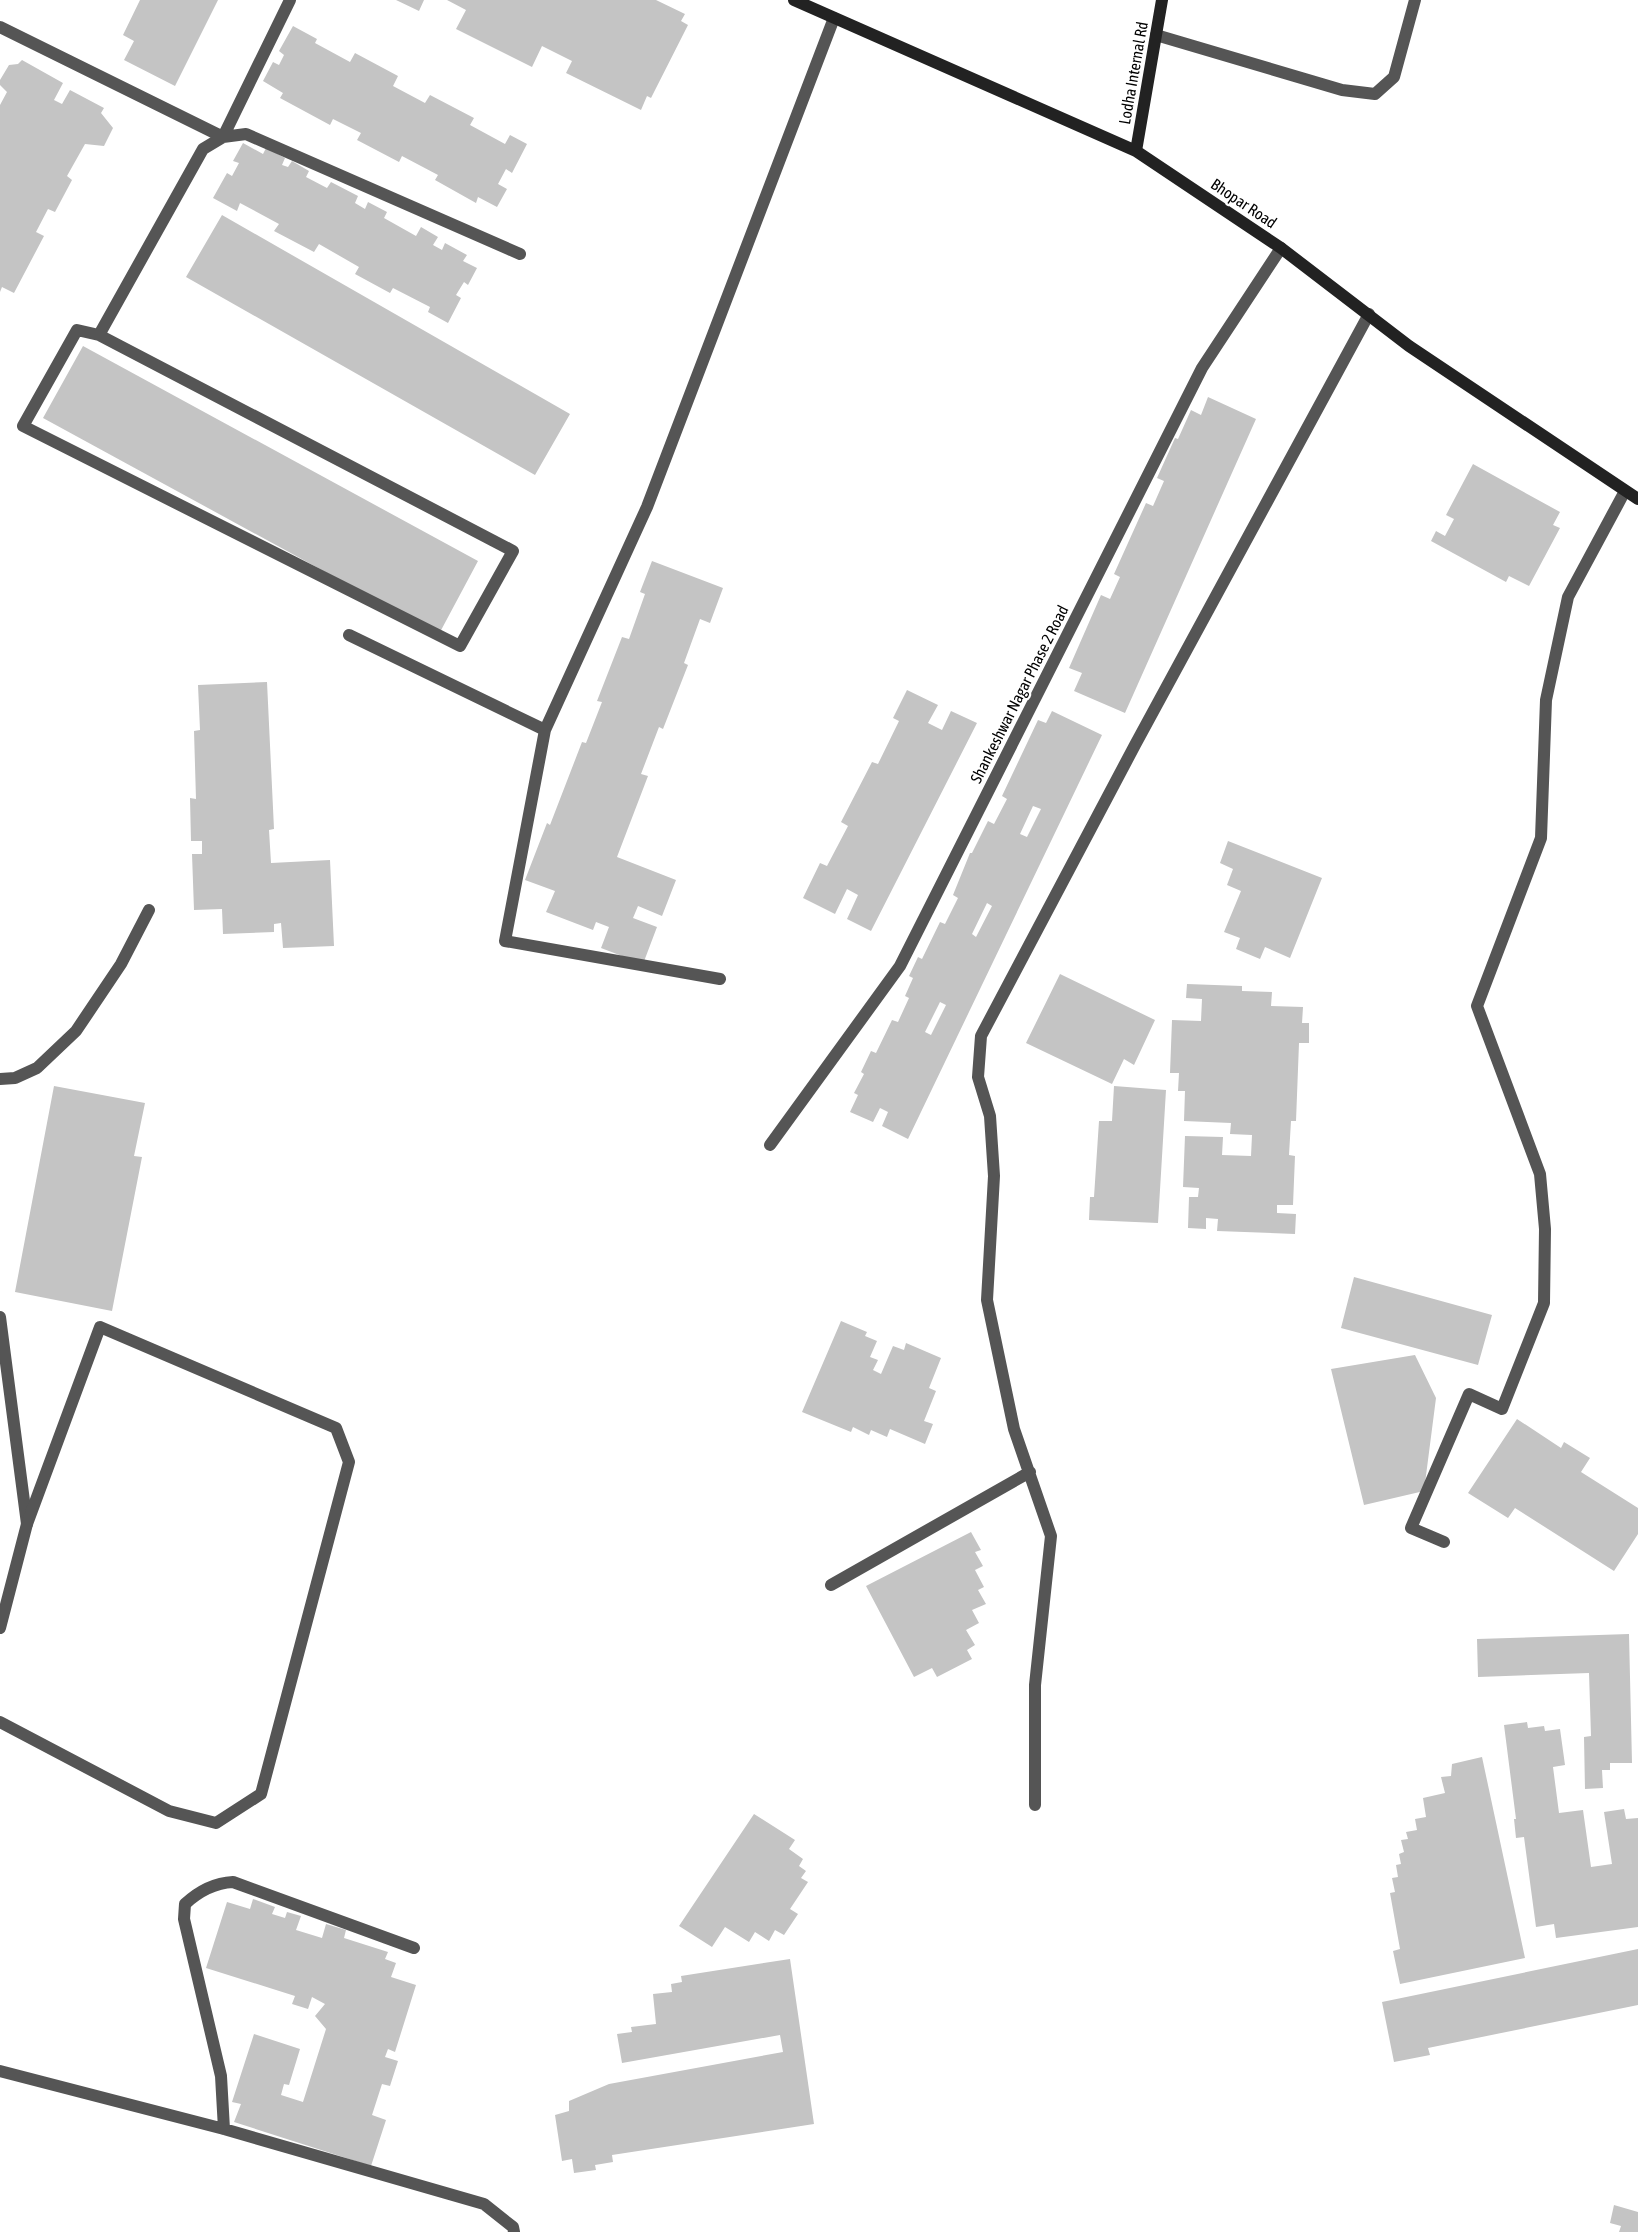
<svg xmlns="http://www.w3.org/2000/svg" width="1638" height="2232" viewBox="0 0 1638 2232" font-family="'Asap Condensed',sans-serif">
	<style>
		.building { fill: #c4c4c4; fill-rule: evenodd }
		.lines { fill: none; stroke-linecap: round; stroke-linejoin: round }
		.lane { stroke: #555; stroke-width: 12 }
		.street { stroke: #555; stroke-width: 12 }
		.secondary { stroke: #222; stroke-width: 12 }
		.labels { text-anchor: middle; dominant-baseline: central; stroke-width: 4.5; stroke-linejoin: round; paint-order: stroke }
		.street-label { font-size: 16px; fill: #000; stroke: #fff }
	</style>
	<rect width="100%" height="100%" fill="#fff"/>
	<!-- building -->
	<path class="building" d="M140,0h78l-43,86 -51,-26 10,-19 -11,-6z
		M396,0h28l-5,11z
		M447,0h209l29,14 -4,7 7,4 -37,73 -4,-2 -6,14 -75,-37 6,-12 -30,-15 -10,21 -76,-38 10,-19z
		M293,26l24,13 -2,4 35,19 5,-9 43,23 -5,10 32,17 5,-8 44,23 -4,7 35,19 5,-9 17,9 -15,29 -6,-4 -8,15 9,5 -10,18 -19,-10 -2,6 -41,-23 3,-5 -36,-19 -3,6 -42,-22 4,-7 -28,-14 -3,6 -50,-27 3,-5 -20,-12 10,-19 6,3 5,-10 -5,-4z
		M22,60l41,23 -9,17 8,4 8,-14 34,18 -3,5 12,15 -9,18 -19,-2 -18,32 5,4 -17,32 -7,-3 -12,23 8,4 -30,57 -12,-6 -2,5v-187l7,-13 -7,-7v-5l9,-15 9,-1z
		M243,143l20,11 3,-6 19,10 -3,7 6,2 4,-6 17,10 -3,6 21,11 4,-6 27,14 -3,7 10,6 3,-7 19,10 -3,6 32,18 5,-9 17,10 -5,8 9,5 3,-7 22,12 -4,6 14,7 -9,17 -4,-3 -8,13 5,3 -13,25 -20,-11 2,-5 -37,-19 -3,5 -35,-19 4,-7 -40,-23 -5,8 -40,-21 5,-7 -39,-21 -3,8 -24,-13 14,-25 5,3 7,-13 -6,-2z
		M222,215l348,199 -35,61 -349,-198z
		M83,346l395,215 -39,73 -396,-216z
		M1208,397l48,22 -131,294 -51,-22 8,-18 -13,-5 32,-73 9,4 10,-22 -6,-3 32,-71 7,3 11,-25 -7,-3 18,-40 3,1 13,-29 10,5z
		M1473,464l87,48 -7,13 7,3 -31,58 -20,-10 -3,6 -75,-41 5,-10 9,5 9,-17 -8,-4z
		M652,561l71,27 -13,35 -10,-4 -16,44 4,2 -25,64 -4,-2 -18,47 7,2 -31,81 59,23 -14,36 -24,-10 -5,12 24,9 -14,37 -42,-16 8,-21 -13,-5 -3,8 -47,-18 9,-21 -30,-11 22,-57 3,2 32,-83 4,1 16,-41 -5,-1 25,-64 7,2 16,-45 -5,-2z
		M267,682l7,147 -5,1 2,33 59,-3 4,86 -51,2 -2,-25 -7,1v8l-51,2 -1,-25 -28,1 -2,-56h10v-13h-11l-1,-43 6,1 -2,-68 6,-1 -2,-45z
		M907,690l31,15 -10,18 14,7 9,-19 26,12 -106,208 -24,-12 11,-24 -11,-6 -12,25 -32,-16 17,-35 7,3 21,-40 -7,-4 31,-60 6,2 21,-43 -6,-3z
		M1052,711l50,24 -194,404 -26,-13 6,-14 -8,-4 -7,14 -23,-10 8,-17 -4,-2 10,-19 -3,-2 10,-21 5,2 16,-33 6,2 11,-24 -4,-2 8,-18 -4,-2 9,-19 4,2 18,-37 5,2 13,-26 -5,-3 17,-42h2l16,-32 6,3 13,-25 -5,-3 36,-76 8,3zM1033,806l8,3 -14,28 -7,-3zM987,903l5,3 -16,31 -4,-3zM940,1002l6,3 -15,30 -6,-3z
		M1228,841l94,37 -32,80 -25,-11 -5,12 -24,-10 4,-11 -16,-6 17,-41 -14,-6 6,-16 -13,-6z
		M1060,974l95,46 -21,45 -10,-6 -12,25 -86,-41z
		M1187,984l55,2v5l30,1 -1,14 32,1 -1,16h7v20h-10l-3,78h-5l-2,34 6,1 -2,49h-16v8l19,1 -1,20 -78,-3 1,-12 -12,-1v11l-18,-1 1,-31h9l1,-9 -16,-1 2,-51 38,1 -1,18 29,1 1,-21 -22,-1 1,-11 -47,-2 1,-30h-7l1,-18h-9l2,-53 29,1 1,-22 -16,-1z
		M54,1086l91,17 -11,53 8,1 -30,154 -97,-19z
		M1114,1086l52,4 -8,133 -69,-3 1,-23h4l5,-76h13z
		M1354,1277l138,38 -14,50 -137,-37z
		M841,1321l26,11 -2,4 12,5 -7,16 8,3 -5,10 8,4 12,-28 11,4 2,-7 35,15 -12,30 7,3 -12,30 9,3 -8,20 -35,-15 -3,8 -16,-7 -2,5 -16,-8 -2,5 -49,-20z
		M1415,1355l21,43 -12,93 -60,14 -33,-136z
		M1517,1419l44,29 3,-6 26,16 -9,14 57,36v26l-24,37 -99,-63 -7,10 -40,-25z
		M971,1532l10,18 -6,2 8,14 -8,4 9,17 -6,3 8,14 -14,6 7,13 -13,7 9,15 -8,5 5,9 -35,18 -5,-9 -18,9 -48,-91z
		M1629,1634l3,129h-22v7h-8l1,18 -18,1 -1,-52 7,-1 -2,-63 -111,4 -1,-38z
		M1527,1722l1,6 16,-2 1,5 15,-2 5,36 -12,2 6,46 24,-3 8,57 21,-3 -8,-52 20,-3 2,10 12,-1v109l-82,11 -2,-14 -18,3 -12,-90 -8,1 -2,-19h2l-12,-94z
		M1482,1757l43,201 -125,26 -7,-33 7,-2 -10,-56 5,-1 -3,-14 6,-1 -2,-12 5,-1 -2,-10 5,-2 -3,-12 7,-1 -2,-7 11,-2 -2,-11 11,-2 -3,-19 22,-5 -4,-16 10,-1 1,-12z
		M754,1814l41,26 -6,9 14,10 -4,7 7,5 -5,7 7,4 -18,27 8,5 -14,21 -9,-5 -6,11 -14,-9 -6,10 -24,-15 -13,20 -33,-21z
		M253,1899l22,8 -3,7 13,4 2,-6 14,4 -5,14 26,8 4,-14 20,6 -2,8 44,14 -3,7 11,4 -5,14 25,8 -21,67 -7,-3 -3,8 13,4 -8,25 -8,-2 -10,31 14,5 -15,46 -137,-44 7,-18 -9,-2 22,-68 46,15 -11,36 -5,-1 -3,11 22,7 23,-73 -11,-13 10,-12 -13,-7 -4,12 -16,-5 3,-8 -89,-28 21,-66 23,7z
		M1638,1949v56l-210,43 2,7 -36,7 -12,-60z
		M790,1959l24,165 -202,31 1,7 -18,3 1,5 -22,3 -2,-14 -10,2 -7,-46 14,-4v-10l40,-17 174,-32 -3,-17 -158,28 -5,-29 15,-2 -1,-5 25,-3 -3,-30 19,-2 -1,-8 11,-2 -1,-6z
		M1614,2205l24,7v20h-19l2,-6 -11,-3z"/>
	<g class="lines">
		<!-- lane -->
		<path class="lane" d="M349,635l196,95 102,-223 187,-489
			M545,730l-40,211 215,38
			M0,1317l27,207"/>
		<!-- street -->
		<path class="street" d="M0,27l223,110 67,-137
			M1156,35l186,55 33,4 19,-17 21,-77
			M99,335l414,216 -53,95 -437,-220 54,-96 22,5 104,-186 20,-12 23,-3 274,120
			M0,1079l15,-1 22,-10 39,-37 45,-67 28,-54
			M770,1145l130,-179 302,-598 79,-120
			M1444,1542l-33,-14 58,-134 33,15 42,-106 1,-74 -5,-55 -63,-168 64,-168 5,-138 22,-103 57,-106
			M831,1585l199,-113
			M0,1628l27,-104 73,-197 236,101 13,34 -88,332 -45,29 -47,-12 -169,-89
			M1035,1805v-120l16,-149 -37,-107 -27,-129 7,-124 -4,-60 -12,-39 3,-41 154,-291 234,-431
			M0,2071l224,58 260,75 29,23 1,5
			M224,2129l-3,-53 -37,-157 1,-15c14,-13 29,-21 48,-22l181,66"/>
		<!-- secondary -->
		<path class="secondary" d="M794,0l342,151 145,97 128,98 229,153
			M1136,151l26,-151"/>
	</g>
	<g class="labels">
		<!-- street labels -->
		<g class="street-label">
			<text transform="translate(1133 73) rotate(-80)">Lodha Internal Rd</text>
			<text transform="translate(1244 203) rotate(34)">Bhopar Road</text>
			<text transform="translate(1019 694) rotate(-63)">Shankeshwar Nagar Phase 2 Road</text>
		</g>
	</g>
</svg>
